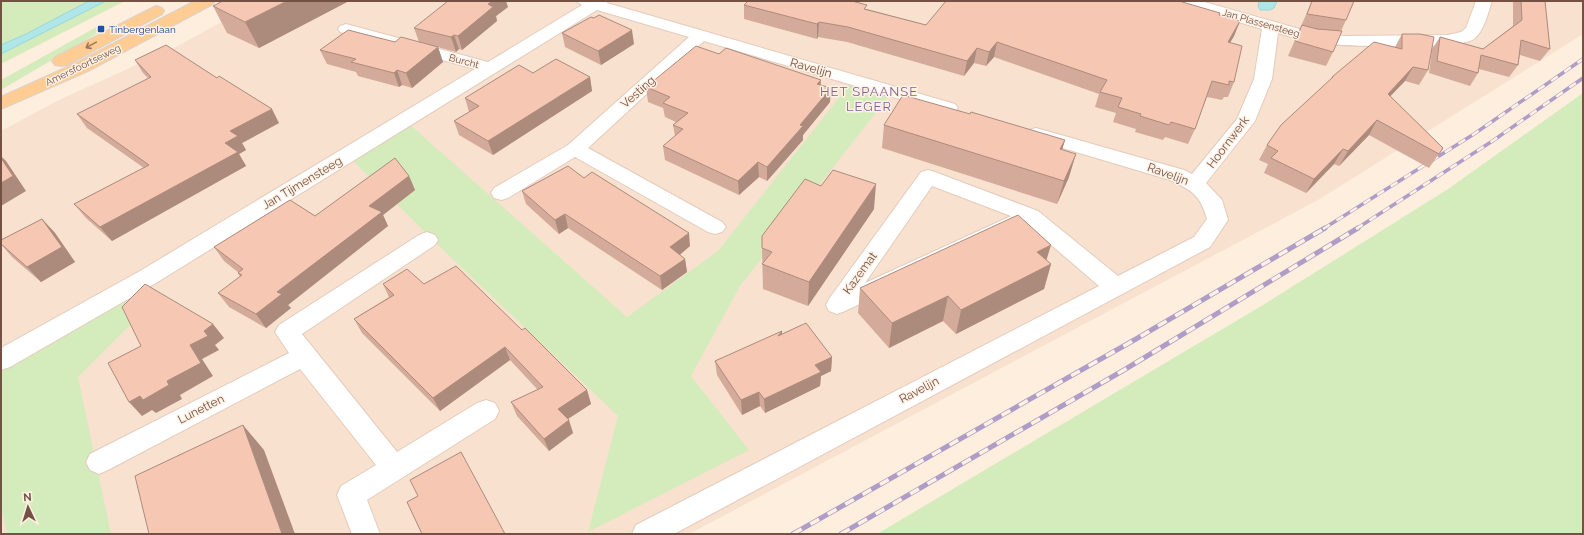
<svg xmlns="http://www.w3.org/2000/svg" width="1584" height="535" viewBox="0 0 1584 535" font-family="Raleway,sans-serif">
	<style>
		.residential { fill: #f8e1ce }
		.green { fill: #d4ecbb }
		.water { fill: #b1e6e8; stroke: #96d7db }
		.lines { fill: none; stroke-linecap: round; stroke-linejoin: round }
		.street-casing { stroke: #e4cbbc; stroke-width: 2 }
		.primary-casing { stroke: #dbd2ce; stroke-width: 2 }
		.street { fill: #fff; fill-rule: evenodd }
		.primary { fill: #ffcc93; fill-rule: evenodd }
		.rail-far1-casing { stroke: #af9cc7; stroke-width: 3.5 }
		.rail-casing { stroke: #af9cc7; stroke-width: 5 }
		.rail-far1 { stroke: #fff2e5; stroke-width: 2.5; stroke-dasharray: 8; stroke-linecap: butt }
		.rail { stroke: #fff2e5; stroke-width: 3.5; stroke-dasharray: 10; stroke-linecap: butt }
		.wall { fill: #d4ab9a }
		.shaded-wall { fill: #ac8b7d }
		.building { fill: #f6c7b3; stroke: #ac8b7d }
		.oneway { stroke: #9e765c }
		.transit-dot { fill: #1a4fb4; stroke: #fff2e5; stroke-width: 1.5 }
		.labels { text-anchor: middle; dominant-baseline: central; stroke-width: 3; stroke-linejoin: round; paint-order: stroke }
		.far-street-label { font-size: 10px; fill: #755144; stroke: #fff2e5 }
		.far-transit-label { font-size: 10px; fill: #164399; stroke: #fff2e5; text-anchor: start }
		.street-label { font-size: 12px; fill: #755144; stroke: #fff2e5 }
		.neighbourhood-label { font-size: 13px; letter-spacing: 1px; fill: #805f99; stroke: #fff2e5 }
	</style>
	<rect width="100%" height="100%" fill="#feeedd"/>
	<!-- residential -->
	<path class="residential" d="M260,1h1323v33l-265,166 -629,334h-688v-403l60,-32 111,-50z"/>
	<!-- green -->
	<path class="green" d="M1,1h88l-63,33 -25,11z
		M106,1h19l-124,63v-10z
		M100,25l8,2 -107,63v-10z
		M849,85l40,11 -149,190 -49,90 58,74 -161,82 30,-116 -178,-169 -89,-88 57,-36 219,194 91,-66z
		M1583,93v441h-706l386,-229 185,-116z
		M124,295l35,1 -81,81 33,157h-104l-6,-27v-140z"/>
	<!-- water -->
	<path class="water" d="M89,1h17l-105,53v-9l25,-11z
		M1259,1h18l-3,7 -4,2h-10l-2,-4z"/>
	<g class="lines">
		<defs>
			<path id="street" d="M576,1h32l-1,2 348,101 3,4 -3,4 -6,2 -6,-2 -239,-71 -116,107 134,74 4,5 -4,5 -7,2 -7,-2 -133,-75 -67,41 -7,2 -7,-2 -3,-5 3,-5 74,-43 121,-108 -92,-27 -441,273 -146,84 -9,3v-22l139,-77 335,-202 -135,-37 -2,-3 2,-3 6,-2 142,38 94,-57z
				M1176,1h25l109,31 34,4 104,-1 13,-3 5,-4 10,-27h16c-4,12 -8,30 -18,38 -18,12 -139,7 -164,3 -10,-2 -21,-6 -32,-9l-6,46 -17,42 -49,62 16,17 6,20 -18,27 -536,287h-42l4,-9 463,-239 -70,-60 -184,85 -8,3 -8,-3 -3,-6 3,-6 92,-127 7,-2 7,2 103,39 80,65 76,-39 13,-18c-7,-25 -15,-28 -37,-39l-141,-42 -2,-4 2,-4 7,-2 148,42 8,4 45,-55 17,-40 8,-50 -84,-25zM932,186l79,30 -146,67z
				M427,232l8,3 3,5 -3,5 -133,89 95,118 80,-49 9,-3 9,3 4,8 -4,8 -128,81 13,34h-28l-15,-39 4,-9 35,-21 -76,-96 -192,101 -9,4 -9,-4 -4,-8 4,-8 199,-101 -14,-21 4,-7 140,-90z"/>
			<path id="primary" d="M195,1h20l-2,3 -125,67 -87,38v-12l75,-34z
				M156,6l6,2 2,3 -2,3 -95,51 -6,1 -6,-1 -3,-4 3,-4z"/>
		</defs>
		<!-- street casing -->
		<use href="#street" class="street-casing"/>
		<!-- primary casing -->
		<use href="#primary" class="primary-casing"/>
		<!-- street -->
		<use href="#street" class="street"/>
		<!-- primary -->
		<use href="#primary" class="primary"/>
		<defs>
			<path id="rail-far1" d="M1323,229l151,-95 109,-75
				M1356,229l138,-89 89,-62"/>
			<path id="rail" d="M793,534l343,-195 189,-111
				M841,534l283,-164 234,-142"/>
		</defs>
		<!-- rail-far1 casing -->
		<use href="#rail-far1" class="rail-far1-casing"/>
		<!-- rail casing -->
		<use href="#rail" class="rail-casing"/>
		<!-- rail-far1 -->
		<use href="#rail-far1" class="rail-far1"/>
		<!-- rail -->
		<use href="#rail" class="rail"/>
	</g>
	<!-- wall -->
	<path class="wall" d="M349,1l-90,47 -32,-15 -14,-27z
		M1312,1h42l-8,19 -5,11 -8,21 -7,14 -38,-10z
		M1513,1h32l5,48 -10,12 -20,-6 -2,10 -9,12 -30,-8 -1,4 -8,13 -41,-13 3,-23 -4,20 -9,15 -14,-4 -15,15 53,52 -14,20 -60,-33 -30,31 -5,-2 -28,29 -42,-20 4,-9 -9,-4 8,-15 63,-65 2,-3 63,-30 7,-13 30,15 8,-12 43,12 30,-23z
		M744,5l123,4 59,16 293,-10 21,6 -6,15 -4,7 4,39 -6,15h-4l-2,3 -15,-3 -12,32 -7,15 -23,-7 -2,3 -28,-8 1,-3 -23,-7 3,-9 -21,-6 4,-13 -105,-37 -8,9 -12,-3 -10,13 -117,-34 -29,-5 -1,2 -73,-20z
		M508,7l-12,9 1,5 -35,29 -3,-1 -3,3 -37,-10 -5,-14z
		M594,18l40,26 -33,21 -36,-18 -3,-14z
		M395,42l43,5 5,15 -31,26 -10,-3 -3,2 -41,-11 -2,-4 -29,-8 -7,-14z
		M719,54l102,31 9,17 -27,33v5l-36,41 -8,-4 -20,18 -74,-35 -2,-14 12,-10 -2,-11 3,-3 -11,-5 -2,-9 -15,-6 -2,-15z
		M135,60l144,63 -37,20 4,7 -7,4 7,12 -134,75 -26,-23 -12,-14 70,-36 -57,-40 -10,-14 72,-35 -6,-6z
		M533,73l57,4 2,14 -99,64 -34,-20 -5,-14 15,-9 -4,-14z
		M884,125l181,15 -3,10 7,27 -12,27 -175,-56z
		M409,176l6,14 -32,25 5,11 -100,79 3,3 -25,20 -37,-21 -11,-14 22,-16 -2,-4h1l-15,-12 -10,-14 101,-31z
		M584,178l106,68 -10,9 5,4 2,13 -25,18 -94,-62 -9,6 -33,-30 -4,-13z
		M874,209l-66,97 -45,-17 -1,-41z
		M42,219l13,14 20,29 -34,20 -29,-25 -11,-13v-4z
		M1047,260l4,4 -7,25 -88,45 -13,-13 -54,27 -31,-35 2,-25z
		M383,284h41l98,46 65,60 4,14 -23,15 5,14 -24,18 -32,-35 -6,-14 27,-12 -28,-30 -70,51 -78,-78 -8,-14 35,-22z
		M782,335l50,22 -1,14 -10,5 -1,10 -55,27 -5,-7 -18,9 -25,-40 -2,-14z"/>
	<!-- shaded-wall -->
	<path class="shaded-wall" d="M287,1h62l-90,47 -14,-26z
		M493,1h13l2,6 -12,9 1,5 -35,29 -4,-14 30,-32z
		M1240,21l-6,15 -13,21 7,-15z
		M819,22l-1,15 -1,2v-15z
		M632,30l2,14 -33,21 -3,-14z
		M454,35l5,14 -3,3 -5,-15z
		M997,42l-3,15 -8,9 3,-14z
		M438,47l5,15 -31,26 -6,-15z
		M977,48l-3,15 -10,13 3,-15z
		M1413,67l-8,14 -26,27 9,-14z
		M397,70l5,15 -3,2 -5,-14z
		M590,77l2,14 -99,64 -5,-14z
		M821,80l-1,14 -3,-10z
		M831,88l-1,14 -27,33v5l-36,41v-14l33,-42z
		M272,109l7,14 -37,20 4,7 -7,4 7,12 -134,75 -12,-14 125,-84 5,-12z
		M1377,120l-8,15 -30,31 9,-15z
		M1065,140l-7,23 2,-14z
		M1343,149l-9,15 -28,29 8,-14z
		M1076,154l-7,23 -12,27 7,-23z
		M1,156l5,5 20,30 -25,15z
		M758,162l1,15 -20,18 -1,-14z
		M409,176l6,14 -32,25 5,11 -100,79 3,3 -25,20 -10,-14 21,-22 92,-86z
		M876,184l-2,25 -66,97 1,-24z
		M565,214l3,14 -9,6 -4,-14z
		M42,219l13,14 20,29 -34,20 -14,-15z
		M689,233l1,13 -18,15 -2,-14z
		M1051,245l-7,23 7,-4 -7,25 -88,45 5,-24 76,-58z
		M685,259l2,13 -25,18 -2,-14z
		M948,296l-5,25 -54,27 3,-25z
		M213,324l11,14 -9,7 4,5 -17,9 11,17 -33,19 2,4 -26,14 -4,-3 -10,6 -13,-14 38,-21 23,-36 14,-14z
		M782,331v14l-4,-9z
		M505,347l5,13 -70,51 -7,-13z
		M832,357l-1,14 -10,5 -1,10 -55,27 -1,-14 51,-34z
		M587,390l4,14 -28,18 -5,-13z
		M759,392l1,14 -18,9 -1,-15z
		M569,420l4,13 -24,18 -5,-12z
		M243,425l21,25 31,84h-13z"/>
	<!-- building -->
	<path class="building" d="M223,1h64l-42,21 -32,-16z
		M448,1h45l-5,3 5,3 -35,29 -4,-1 -3,2 -37,-9z
		M748,1h104l15,4 -3,4 62,16 20,-24h233l41,12 -1,2 21,6 -12,21 14,4 -8,36 -5,-1v4l-17,-4 -17,48 -24,-7 -2,3 -29,-9 1,-2 -23,-7 4,-9 -22,-6 7,-12 -110,-38 -8,10 -12,-4 -10,13 -119,-34 -29,-5 -2,2 -73,-19z
		M1312,1h42l-8,19 -39,-6z
		M1521,1h24l5,48 -29,-9 -3,25 -37,-10 -3,18 -41,-12 3,-24 43,12 39,-29z
		M599,15l33,15 -34,21 -36,-18 29,-16 3,1z
		M1302,25l15,4 25,2 -9,21 -38,-11z
		M348,30l47,12 6,-5 37,10 -32,26 -9,-3 -3,3 -43,-11 5,-3 -36,-9z
		M1402,34h18l14,3 -6,33 -15,-3 -25,27 55,54 -4,6 -62,-34 -29,31 -5,-2 -29,30 -43,-21 7,-7 -11,-6 14,-20 52,-48h-1l42,-35 28,7z
		M166,45l51,33 2,-2 53,33 -42,22 8,5 -13,7 13,9 -138,75 -26,-23 75,-39 -72,-51 74,-37 -16,-17z
		M696,46l23,8 7,-6 95,32 -4,4 14,4 -31,37 3,1 -36,41 -9,-5 -20,19 -75,-35 20,-17 -10,-4 15,-12 -25,-10 7,-6 -24,-10z
		M556,59l34,18 -102,64 -34,-20 25,-15 -14,-8 54,-33 14,8z
		M903,95l67,19 1,-2 94,28 -5,9 16,5 -12,27 -180,-56z
		M1,158l12,18 -12,7z
		M395,158l14,18 -40,30 13,6 -105,80 5,2 -26,20 -38,-21 24,-18 -4,-2 5,-4 -29,-22 76,-47 25,16z
		M568,166l16,12 8,-6 97,61 -19,14 15,12 -25,17 -95,-62 -10,6 -33,-29z
		M833,170l43,14 -67,98 -47,-18 10,-12 -10,-4v-12l43,-57 16,7z
		M1018,215l33,30 -14,7 14,12 -90,46 -13,-14 -56,27 -32,-35z
		M42,219l20,28 -35,20 -26,-23v-4z
		M456,266l66,64 3,-2 62,62 -29,19 11,11 -25,19 -33,-37 32,-15 -38,-40 -72,51 -79,-79 40,-24 -11,-11 24,-15 17,15z
		M145,284l68,40 -9,7 4,5 -18,9 11,18 -34,18 2,4 -26,15 -3,-4 -11,6 -21,-39 33,-17 -19,-39z
		M806,323l26,34 -17,8 6,7 -57,27 -5,-7 -18,8 -26,-39 67,-30 -4,5z
		M243,425l39,109h-133l-14,-58z
		M461,452l44,82h-83l-15,-32 11,-6 -8,-16z"/>
	<!-- one-way arrows -->
	<defs><path id="oneway-shaft" d="M-6 0H5M1.5-3L5.5 0L1.5 3" fill="none" stroke-width="1.6" stroke-linecap="round" stroke-linejoin="round"/></defs>
	<use class="oneway" href="#oneway-shaft" transform="translate(91 45) rotate(151)"/>
	<!-- markers -->
	<rect class="transit-dot" x="97" y="25" width="8" height="8" rx="2"/>
	<g class="labels">
		<!-- far-street labels -->
		<g class="far-street-label">
			<text transform="translate(1261 23) rotate(16)">Jan Plassensteeg</text>
			<text transform="translate(464 61) rotate(15)">Burcht</text>
			<text transform="translate(83 65) rotate(-26)">Amersfoortseweg</text>
		</g>
		<!-- far-transit labels -->
		<g class="far-transit-label">
			<text x="109" y="29">Tinbergenlaan</text>
		</g>
		<!-- street labels -->
		<g class="street-label">
			<text transform="translate(811 68) rotate(16)">Ravelijn</text>
			<text transform="translate(638 92) rotate(-42)">Vesting</text>
			<text transform="translate(1228 142) rotate(-53)">Hoornwerk</text>
			<text transform="translate(1168 174) rotate(20)">Ravelijn</text>
			<text transform="translate(302 183) rotate(-31)">Jan Tijmensteeg</text>
			<text transform="translate(860 273) rotate(-54)">Kazemat</text>
			<text transform="translate(919 390) rotate(-28)">Ravelijn</text>
			<text transform="translate(201 409) rotate(-27)">Lunetten</text>
		</g>
		<!-- neighbourhood labels -->
		<g class="neighbourhood-label">
			<text x="869" y="91">HET SPAANSE<tspan x="869" dy="15">LEGER</tspan></text>
		</g>
	</g>
	<!-- border -->
	<rect width="1584" height="535" fill="none" stroke="#755144" stroke-width="4"/>
	<!-- north arrow -->
	<g transform="translate(28 507) rotate(356)" stroke="#fff2e5" stroke-width="3" paint-order="stroke">
	<path d="M0-3L7 15L0 10L-7 15Z" fill="#755144"/>
	<text y="-6" font-size="11" font-weight="bold" text-anchor="middle" fill="#755144">N</text>
	</g>
</svg>
